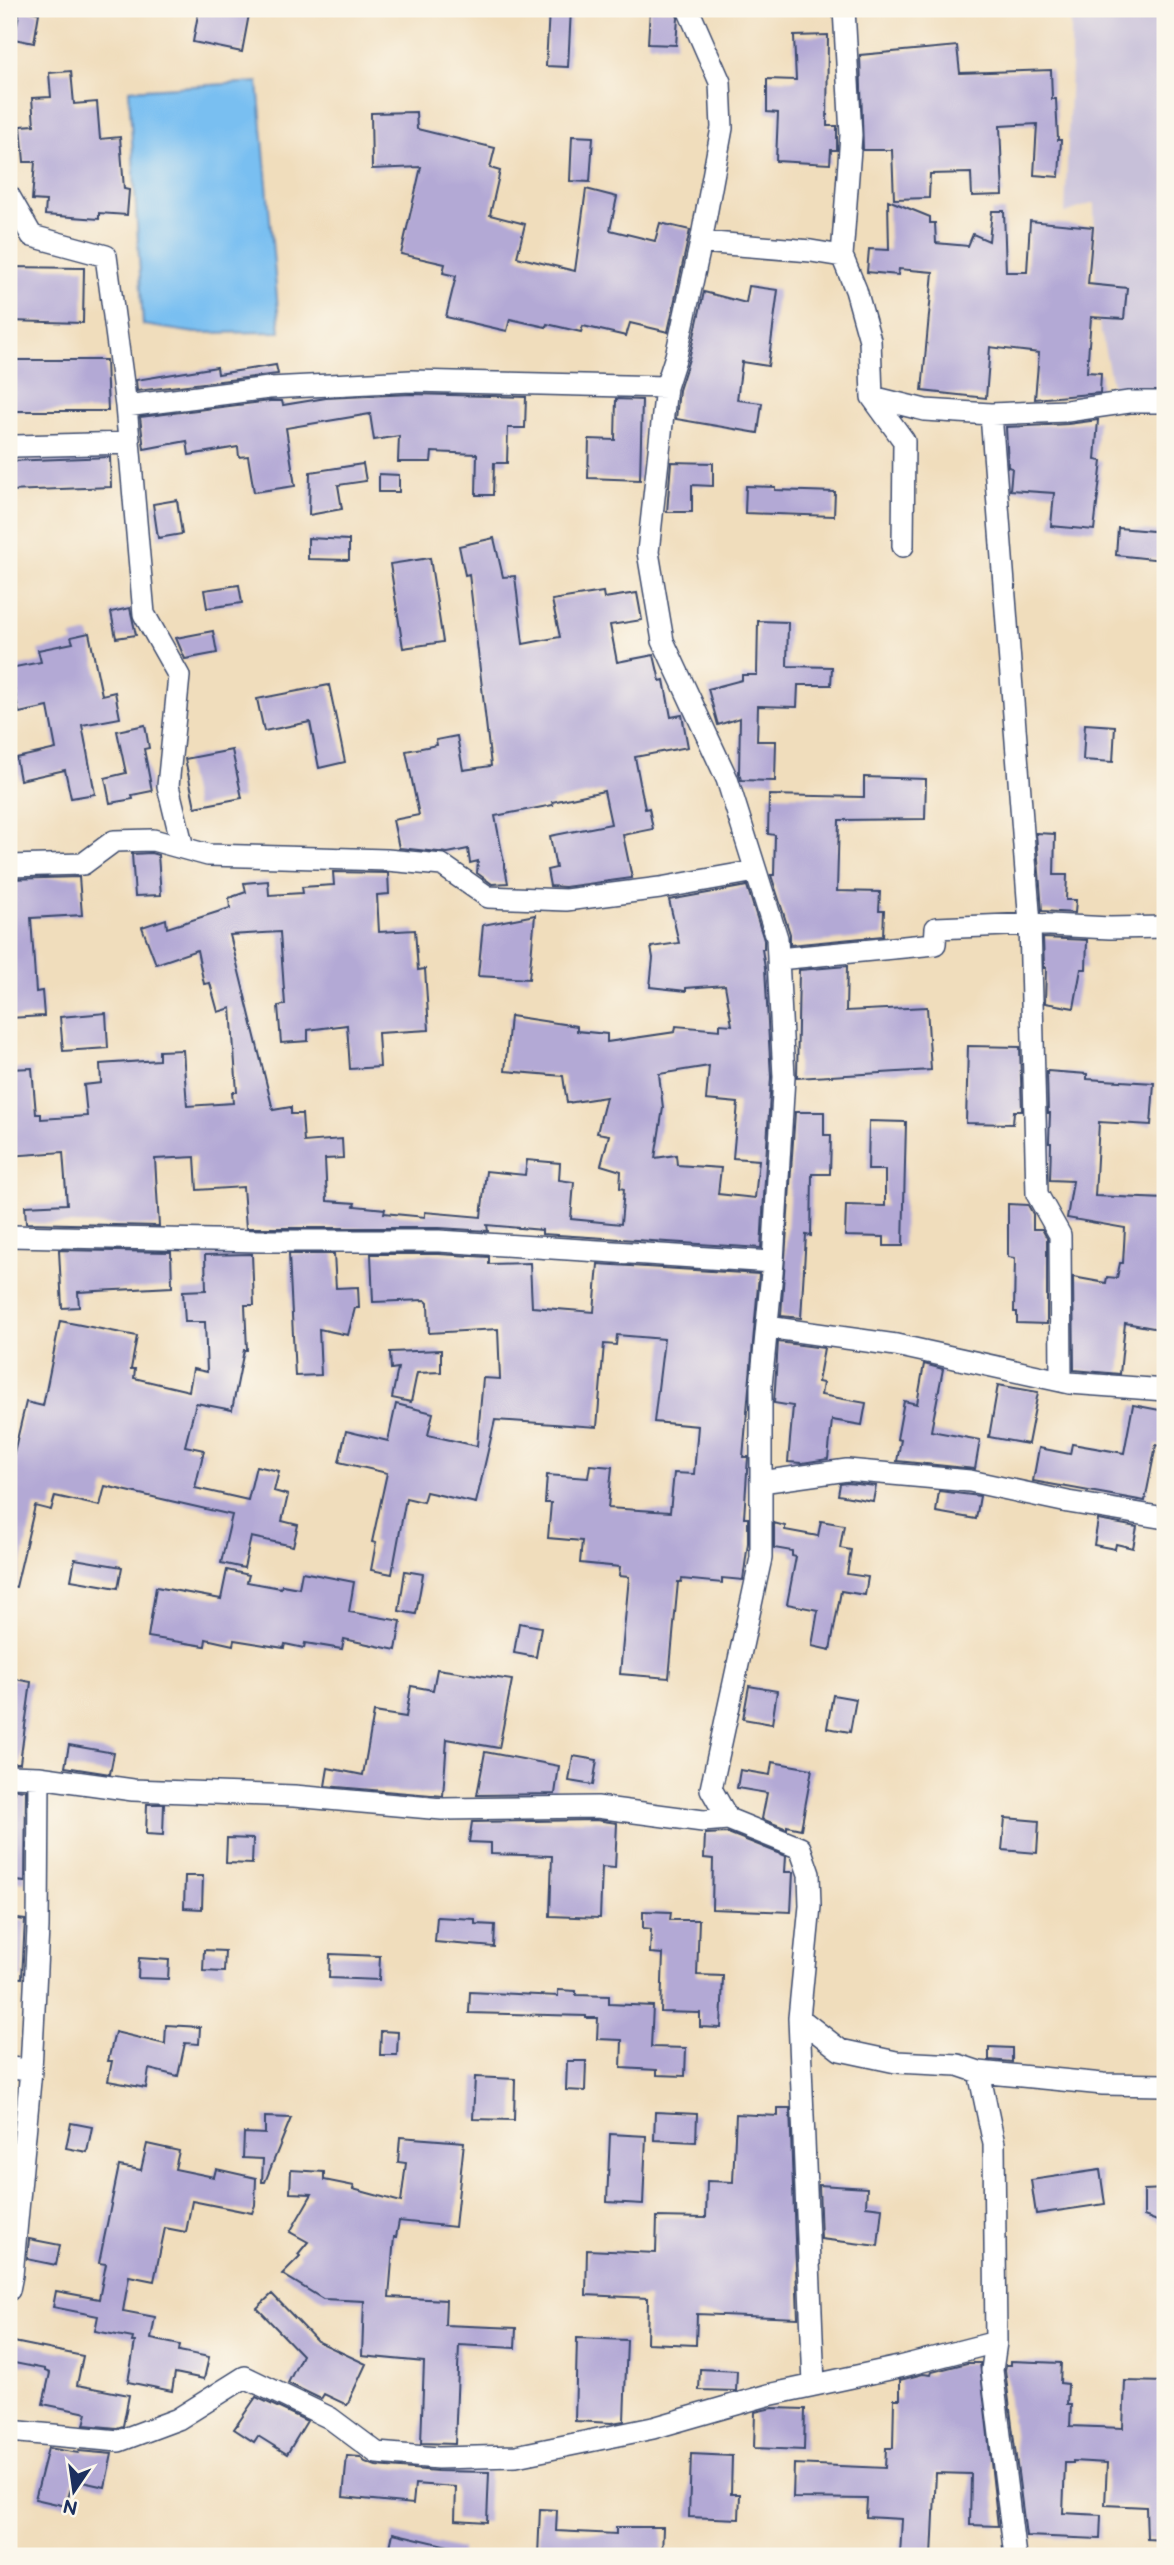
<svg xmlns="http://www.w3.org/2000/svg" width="1174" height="2565" viewBox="0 0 1174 2565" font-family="'Balsamiq Sans',sans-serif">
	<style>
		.industrial { fill: #c7c0d9 }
		.water { fill: #79bff1; stroke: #4a77a8; stroke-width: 2 }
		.building { fill: #b3a9d5; fill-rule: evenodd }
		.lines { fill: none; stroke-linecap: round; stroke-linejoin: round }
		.minor-casing { stroke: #3b496c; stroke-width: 24 }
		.minor { stroke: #fff; stroke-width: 21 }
	</style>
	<rect width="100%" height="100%" fill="#fbf7ec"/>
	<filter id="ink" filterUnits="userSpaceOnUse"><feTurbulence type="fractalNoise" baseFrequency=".0143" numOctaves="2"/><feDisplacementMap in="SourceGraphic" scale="14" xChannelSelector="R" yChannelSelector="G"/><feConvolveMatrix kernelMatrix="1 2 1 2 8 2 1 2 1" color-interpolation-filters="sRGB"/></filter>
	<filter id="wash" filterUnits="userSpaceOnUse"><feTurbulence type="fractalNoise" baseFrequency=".00686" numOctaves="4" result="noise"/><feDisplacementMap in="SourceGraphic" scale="28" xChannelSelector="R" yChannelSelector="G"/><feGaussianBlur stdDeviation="1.57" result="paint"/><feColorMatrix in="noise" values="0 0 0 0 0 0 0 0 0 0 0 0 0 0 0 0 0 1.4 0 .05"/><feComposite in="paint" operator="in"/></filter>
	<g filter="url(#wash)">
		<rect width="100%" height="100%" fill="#f0ddbc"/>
		<!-- industrial -->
		<path class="industrial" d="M1071,9h94v380l-41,-2 -11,2 -17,-80 -2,-106 -29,10 6,-145z"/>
		<!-- water -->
		<path class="water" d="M258,82l22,250 -85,1 -52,-8 -14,-235z"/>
		<g id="blocks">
			<!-- building -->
			<path class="building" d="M20,9l19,4 -5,30 -20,-4z
				M199,9h51l-8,43 -49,-10z
				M549,9h22l-3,58 -22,-1z
				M650,9h25l3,9 -2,27 -28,-1z
				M828,35l-1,91h10v24h-6l-1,14 -54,-3 2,-48 -11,-1v-33l29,1 -2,-44z
				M957,46l3,27 91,-3 1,29h4l2,41h3l-2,37 -25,-2 3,-51 -37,2 3,69 -31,1 -1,-23 -41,1 -1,24 -35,1 -2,-49h-29l-3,-95z
				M71,71l3,33 23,-2 3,37 20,-2 4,52 5,1 -2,25 -28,-2v6l-54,-4 1,-14 -14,-1 3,-38h-11l-3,-36 13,-1 -2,-27 19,-1 -2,-24z
				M416,112l1,17 78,19 -5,20 10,3 -10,44 35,9 -8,33 58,14 11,-82 31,8 -7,33 45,11 5,-18 30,7 -22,102 -38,-9 -4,13 -43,-10 -2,6 -34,-8 -1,3 -36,-8 -3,12 -61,-14 10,-41 -13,-3 2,-9 -44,-10 20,-87 -49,2 -1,-56z
				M572,136l21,1 -3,45 -20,-1z
				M888,200l42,17v6h5l1,20 32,3 5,-12 16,7 3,-30h12l2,61h21l3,-51 63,6 -5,57 39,4 -3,31 -33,-2 -4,55 14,1 -1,20 -65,6 4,-46 -49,-6 -4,51 -64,-7 11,-119 -34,-3 -1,6 -31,-3 2,-23 20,1z
				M9,267l75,1 -1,55 -74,-2z
				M749,286l29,4 -10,76 -26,-4 -5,38 25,3 -4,30 -82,-14 3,-29 10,-31 15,-67 42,11z
				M9,360h97l2,51h-99z
				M276,365l2,9 -141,17 -1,-11 81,-13 1,7z
				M411,394l115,3 -1,31h-17l-1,35h-13l-1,32h-17l1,-41 -45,-2 -1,10h-33l1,-26 -25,4 -4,-26 -84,14 9,58 -41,6 -6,-36 -9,1 -1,-10 -49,8 -2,-14 -43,8 -4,-32 130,-16h12l1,4 43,-7z
				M616,399l26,1 -2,80 -52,-2 1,-39 26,1z
				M1098,420l-3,40 7,1 -8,69 -43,-4 3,-33 -44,-3 2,-22 -4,-1 -2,-40 62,-3z
				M110,457l1,30 -102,4v-30z
				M671,462l42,1v23l-21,-1v27h-25z
				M363,464l3,17 -28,4 4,24 -33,6 1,-43z
				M379,474l20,1v17h-20z
				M746,486l29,1v3l60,2 -1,24 -89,-3z
				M177,500l5,34 -24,4 -5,-34z
				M1118,528l46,4 -2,28 -46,-5z
				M308,538l41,2v20l-41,-1z
				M494,538l9,39 12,-1 8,68 37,-7 -8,-37 51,-8 1,6 33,-5 5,27 -32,5 7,37 37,-7 6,26 4,-1 7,37 11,-2 6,32 -53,10 10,52 4,-1 4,21 -30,6 9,43 -67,9 -15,-1 -3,-16 9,-2 -6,-32 61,-12 -7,-33 -52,11 1,3 -58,11 13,67 -16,1 -15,-11 1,-12 -8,2 -2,-14 -20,4 -49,-5 -6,-28 26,-5 -13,-64 31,-6 -1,-5 21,-4 6,34 28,-4 -22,-192 -4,1 -6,-29z
				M430,558l13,84 -40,6 -13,-84z
				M239,585l3,18 -35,5 -3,-18z
				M130,608l6,27 -20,3 -5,-26z
				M758,621l30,1 -1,44 45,1 -1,18h-33l-1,22 -39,-1 -1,35h19l-1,40 -34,-1 -2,-7 1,-55 -22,7 -10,-36 34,-9v-5h15z
				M213,631l4,22 -32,6 -9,-21z
				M89,633l13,62 13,-3 5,26 -38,7 13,69 -24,4 -6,-28 -45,10 -4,-22 40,-9 -8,-42 -29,6 -9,-45 31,-6 -3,-12 35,-7 -2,-6z
				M329,685l16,77 -26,6 -9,-46 -46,9 -7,-32z
				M1085,724l30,2 -2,36 -30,-2z
				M145,725l4,23 -5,1 8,42 -20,4 1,4 -23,4 -5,-25 21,-5 -9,-42z
				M232,750l10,48 -47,9 -10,-48z
				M864,777l62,2 -1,40 -86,1 -2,71 43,1 -1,19h5l-1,25 -93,9v-11l-19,-59h3l1,-40 -7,-1 1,-39 95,2z
				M1036,833l19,1 -1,41h13l-1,25h10l-1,13 -33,-2z
				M151,853l7,2 3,40 -26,1 -3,-42z
				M333,872l55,1 1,21 -12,1 2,37 36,-2 3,40 7,-1 4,61 -51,3 2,34 -30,2 -3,-44 -39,5v11l-27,2 -3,-37 7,-1 -5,-73 -50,3 43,175 18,-3v7h11l2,28 38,-3 1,19 -18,1 2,42 28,2 -1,3 31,3 -1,4 41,4v-5l56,5 5,-46 39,4 2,-15 33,3 -1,17 15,2 -3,37 50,5 3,-35 -4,-1 1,-17 -20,-6 8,-30 -12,-2 9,-36 -39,6 -4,-27 -58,-5 5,-55 67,10v5l30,3v8l68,-10 1,-6 44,4v-6l12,1 -7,-40 -39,3v3l-36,-4 3,-29 -2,-11 28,-4 -10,-43 78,-14 17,54v9h-2l3,19 6,109 -10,171 -219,-14v-4l-55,-5 1,6 -49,-3h-193l-3,-41 -46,3 -2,-33 -40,2 4,67 -133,-3 -1,-17 42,-2 -4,-52 -54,4v-87l23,-1 4,46h5v5l46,-3 -3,-31 17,-2 -1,-19 59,-4v-9l24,-1 4,56 46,-3 -1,-11h5l-6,-84 -13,4 -8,-29 -6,1 -7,-34 -41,14 -14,-37 24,-8 1,9 63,-20 -1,-10 17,-6 -2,-9 24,-2 1,14 34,-2 -1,-6 32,-2zM709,1066l-3,34 32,3 -5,55 26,2 -4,38 -37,-4 3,-26 -44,-3 -1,-10 -21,3 8,-50 -4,-34z
				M79,877l3,38 -51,3 5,74 6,-1 2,25 -35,2v-139z
				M535,915l-6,64 -51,-3 5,-51z
				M1043,938l44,2 -1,29h-5l-7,39 -29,-5 1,-35h-2z
				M847,966l-1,45 81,-4 4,63 -134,8 2,-108z
				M106,1013l2,35 -45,3 -3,-34z
				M968,1046l52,1 2,64h-8l-1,13 -47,-1z
				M1047,1071l40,3v5l67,4 -3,42 -52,-3 -4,74 70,3v131l-40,-7 -5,51 -46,-4 -1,-93 33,6 1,-6 10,1 3,-15h3l2,-35 -58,-10 6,-37 -23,-1 1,-37h-2l1,-30h-2z
				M795,1112h29v23h7l-1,39h-18l-1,62 -5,-1 -5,83 -20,-2z
				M869,1121l37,1 -3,124h-19v-9l-39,-1 1,-31 39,1v-36h-17z
				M1008,1204l20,1 5,9v15h9l5,9v86l-30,-1v-11h-3l1,-54 -7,-1z
				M59,1250l112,2 1,35 -94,5 1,15 -17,1z
				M252,1254l2,51h-9l2,45h-3l-12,60 -36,-7 -11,43 19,4 -9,38 53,12 8,-34 23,5 -5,20 14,4 -6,26 16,4 -5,21 -42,-9 -7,31 -23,-5 11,-48 -127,-29 -5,20 -45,-10 -4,14 -16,-4 -19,81 -7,-1v-121h2l15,-63 17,4 17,-85 77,15 -6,33h4l-1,9 55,13 4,-22 14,3 -2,-50h-20l-2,-31 23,-1 -1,-35z
				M289,1254h45l2,34 22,-1 1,21h-4l-7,27 -29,-6 2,46 -26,1z
				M371,1254h68l50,3v7l41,-1 2,44 62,5 4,-48 161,10 -16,183h5l-4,61h4v25l-5,37 -21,-2v5l-40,-4 -1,3h-3l-9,96 -49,-4 9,-97 -10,-1 1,-9 -40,-4 2,-22 -34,-3 3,-35h-6l2,-28 41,3 2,-13 22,2 -4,41 62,4 4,-39 20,1 4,-48 -44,-4 10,-83 -47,-4 -1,10 -12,-1 -7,83 -102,-7 -19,83 -50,-11 -3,10 -17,-4 -14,76 -21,-4 5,-27 -4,-1 15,-69 -48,-11 7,-31 42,10 8,-37 37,9 -5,22 49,11 6,-68 17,1 -2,-50 -69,4 -1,-30 -3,-3 -52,2z
				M778,1342l46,6 -6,34 5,1 -2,12 45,8 -4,22 -30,-5 -4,39 -26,4 -14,-1 5,-56 -19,-3z
				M441,1350v22l-24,1 -6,29 -19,-4 6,-30 -7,1 -1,-17z
				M924,1364l19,5 -12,62 49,9 -5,29 -78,-8 4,-21 -4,-1 7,-38 13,3z
				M998,1385l40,7 -10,52 -39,-7z
				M1133,1405l32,6v36l-9,-2 -11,56 -112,-20 6,-33 31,6 2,-10 52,9z
				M847,1483l29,3 -3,15 -35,-6 2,-11z
				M939,1491l41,5 -4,23 -40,-7z
				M1098,1520l39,7 -4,21 -17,-4 -1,5 -21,-4z
				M821,1521l23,4 -4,23 11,2 -4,24 21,3 -3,18 -24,-4 -11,59 -18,-4 6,-36 -31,-6 9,-47 -4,-1v-5l-18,-3v-25l11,3v4l33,6z
				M75,1559l47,8 -4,21 -47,-8z
				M227,1570l22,5 -2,7 34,6 1,-3 17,3 3,-16 52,10 -5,30 52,9 -5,29 -52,-11 -2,10 -37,-6 -1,5 -19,-4 -1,4 -50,-8 -1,5 -27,-6 -1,7 -57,-9 8,-50 65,12z
				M405,1571l18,3 -7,40 -17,-3z
				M519,1623l22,4 -5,30 -22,-4z
				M437,1669l75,11 -13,68 -52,-9 -4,57 -118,-10 3,-18 35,7 11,-63 32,5 5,-31 22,4z
				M9,1678l22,4 -11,81h-11z
				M749,1686l28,5 -5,33 -29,-5z
				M833,1695l23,4 -6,33 -23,-4z
				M69,1745l45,8 -4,21 -45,-7z
				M485,1752l74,14 -4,28 -78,1z
				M573,1756l24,4 -4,25 -24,-4z
				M772,1762l40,7 -11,60 -14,-3v3l-25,-10 5,-26 -30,-5 3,-18 30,5z
				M14,1789l12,1 -1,92 -16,-2v-32z
				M147,1804h17l-1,31 -17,-1z
				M1005,1818l34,3 -2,32 -35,-3z
				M596,1820l21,3 -2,45 -13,-1 -2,51 -50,-2 2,-60 -61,-2v-11l-22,-1 3,-20z
				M728,1833l58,23 -1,16h8l-2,40 -79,-3 1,-50 -9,-1 1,-24z
				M227,1838l26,1 -1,25 -26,-1z
				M185,1876h18l-1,33 -18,-1z
				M643,1911l28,1 -1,8h29l-2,55 26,1 -2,52 -21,-1v-14l-39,-1 2,-58 -13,-1 1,-24 -8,-1z
				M437,1917l38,2v5l20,1 -1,22 -59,-5z
				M9,1918l16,2 -3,58 -13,-1z
				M204,1950l21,1 -1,21 -21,-1z
				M330,1954l50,2 -1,24 -50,-2z
				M139,1958l30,2 -1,19 -30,-1z
				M558,1990l18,1v4l33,1v8l44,2 -2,41 35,1 -1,28 -28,-1v-5l-36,-2 1,-28 -25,-1 1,-21h-12v-2l-117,-3 1,-21 88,4z
				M166,2025l34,2 -1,17 -14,-1 -7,33 -29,-7 -3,19 -38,-7 4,-20h-4l7,-29 50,12z
				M381,2031l17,1 -1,23h-17z
				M989,2047l23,1v14l-23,-2z
				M567,2061h19l-1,30 -19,-1z
				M475,2077l40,2 -1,41 -41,-1z
				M778,2108h12l8,210 -101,-4 -1,31 -49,-2 1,-45 -62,-3 1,-45 69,3 1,-36 49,1 1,-37 26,1 3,-68 42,2z
				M655,2112l42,2 -1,28 -42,-2z
				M265,2117l26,1 -26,64h-3l1,-23 -20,-1 1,-25 21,1z
				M71,2123l21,4 -5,25 -21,-4z
				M610,2134l36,2 -3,68 -36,-2z
				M400,2137l64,5 -9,85 -56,-6 -3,16h-2l-5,60 57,3 -1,25 71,3 -1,20 -56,-3 -4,99 -34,-1 3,-81 -62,-6 2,-55 -41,-2 -41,-25 18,-18 -2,-2 10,-12 -18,-10 22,-38 -22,-1 1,-23 33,2v8l30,6 -1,3 48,13 5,-39 -8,-1z
				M147,2144l32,7 -4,18 39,8 2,-8 40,9 -1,27 -3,8 -60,-12 -6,31 -21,-4 -11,53 -25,-5 -6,35 32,6 -4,22 29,6 -1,6 30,6 -5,22 -29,-6 -3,18 -44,-9 7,-40h-3l1,-4 -38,-7 3,-15 -45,-9 3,-16 43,8 7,-35 -7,-1 20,-97 22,4z
				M1100,2170l5,34 -69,10 -5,-34z
				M819,2185l48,3 -1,18 16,2 -4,38 -57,-7z
				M1165,2189v35l-21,-8v-26z
				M29,2239l31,6 -4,20 -29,-6z
				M272,2294l45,47 49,23 -19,41 -23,-11 -3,5 -33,-16 14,-28 -45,-47z
				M577,2338l50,2 -3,81 -12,2 -37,-2z
				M9,2341l74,15 -6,29 52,10 -6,31 -6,2 -33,-3 3,-12 -44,-9 7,-31 -5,-2v-2l-36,-7z
				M1011,2361l50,2 -1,20 8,1 -1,20h4l-1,22 53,2 2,-47 40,1v158l-18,-1 -1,-32 -41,-2 2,-42 -34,-2v2h-8l-2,50 38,2 -1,24 -74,-3 -21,-166 1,-5h5z
				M967,2363h13l18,163 -28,-1 1,-51 -35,-1 -4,83h-32l2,-37 -36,-2 1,-18 -74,-1 1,-34 91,4 1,-20h7l1,-49h6v-19l23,-6 8,1 1,-3z
				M700,2369l37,2 -1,20 -37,-1z
				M256,2397l51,24 -20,33 -29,-18 -4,6 -20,-13z
				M772,2408l33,1 -1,41 -50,-2 1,-36z
				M48,2448l30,5 1,-2 33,3 -7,33 -32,-7 -7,26 -31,-7z
				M691,2454l41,2 -1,38h9l-1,25 -50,-2z
				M347,2456l13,1 5,5 11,4 61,5 52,1 -2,50 -32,-2 1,-33 -41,-3 -2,20 -70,-7z
				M540,2509l17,1 -1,21 60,3v-7h47l-1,29h-124z
				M393,2533l68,16v7h-73z"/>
		</g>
	</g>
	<g filter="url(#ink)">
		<use href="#blocks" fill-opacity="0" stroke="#3b496c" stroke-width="2"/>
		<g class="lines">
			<defs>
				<path id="minor" d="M688,9l32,73 2,46 -21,114
					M9,196l23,40 74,20 20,150 18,208 35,62 -11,110 15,62
					M842,256l9,-121 -7,-126
					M872,397l32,44 -1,105
					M126,406l143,-18 142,-7 255,6
					M991,414l39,510 7,270 23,41 1,146
					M9,448l7,-2 113,-3
					M9,866l74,-2 31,-23 39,-1 55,15 179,5 55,5 46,32 78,3 94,-12 96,-17
					M778,959l157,-15 1,-16 94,-4 80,4 55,-1
					M9,1236l254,5h176l334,21
					M767,1327l129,18 174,38 95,7
					M761,1482l86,-12 123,11 98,21 97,16
					M9,1776l30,1
					M799,2018l15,367
					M9,2068l22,2 7,-142 1,-151 94,13 161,6 148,13 155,-2 106,14 25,-2
					M979,2072l124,12 62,1
					M9,2290l3,-15 19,-205
					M9,2431l110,10 59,-22 67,-42 85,41 47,35 61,5 78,-2 137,-28 115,-33 131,-28 97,-25
					M1015,2556l-23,-186 4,-28 -2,-198 -15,-72 -21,-7 -62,-3 -56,-12 -41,-32 11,-112 -1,-32 -9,-26 -72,-29 -17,-30 50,-231v-172l12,-124 11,-185 -7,-139 -50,-159 -64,-138 -15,-89 18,-165 10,-31 25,-114 110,9 31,5 14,34 14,50 2,57 53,13 66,4 76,-3 62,-9h36"/>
			</defs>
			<!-- minor casing -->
			<use href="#minor" class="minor-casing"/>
			<!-- minor -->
			<use href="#minor" class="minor"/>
		</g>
	</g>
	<!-- margin -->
	<rect width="1174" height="2565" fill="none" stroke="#fbf7ec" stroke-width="35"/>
	<!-- north arrow -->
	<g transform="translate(74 2491) rotate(193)" stroke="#fbf7ec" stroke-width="5" paint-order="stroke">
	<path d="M0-5L12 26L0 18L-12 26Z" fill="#1b2f5e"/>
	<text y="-10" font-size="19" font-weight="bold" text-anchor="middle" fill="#1b2f5e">N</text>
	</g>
</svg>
